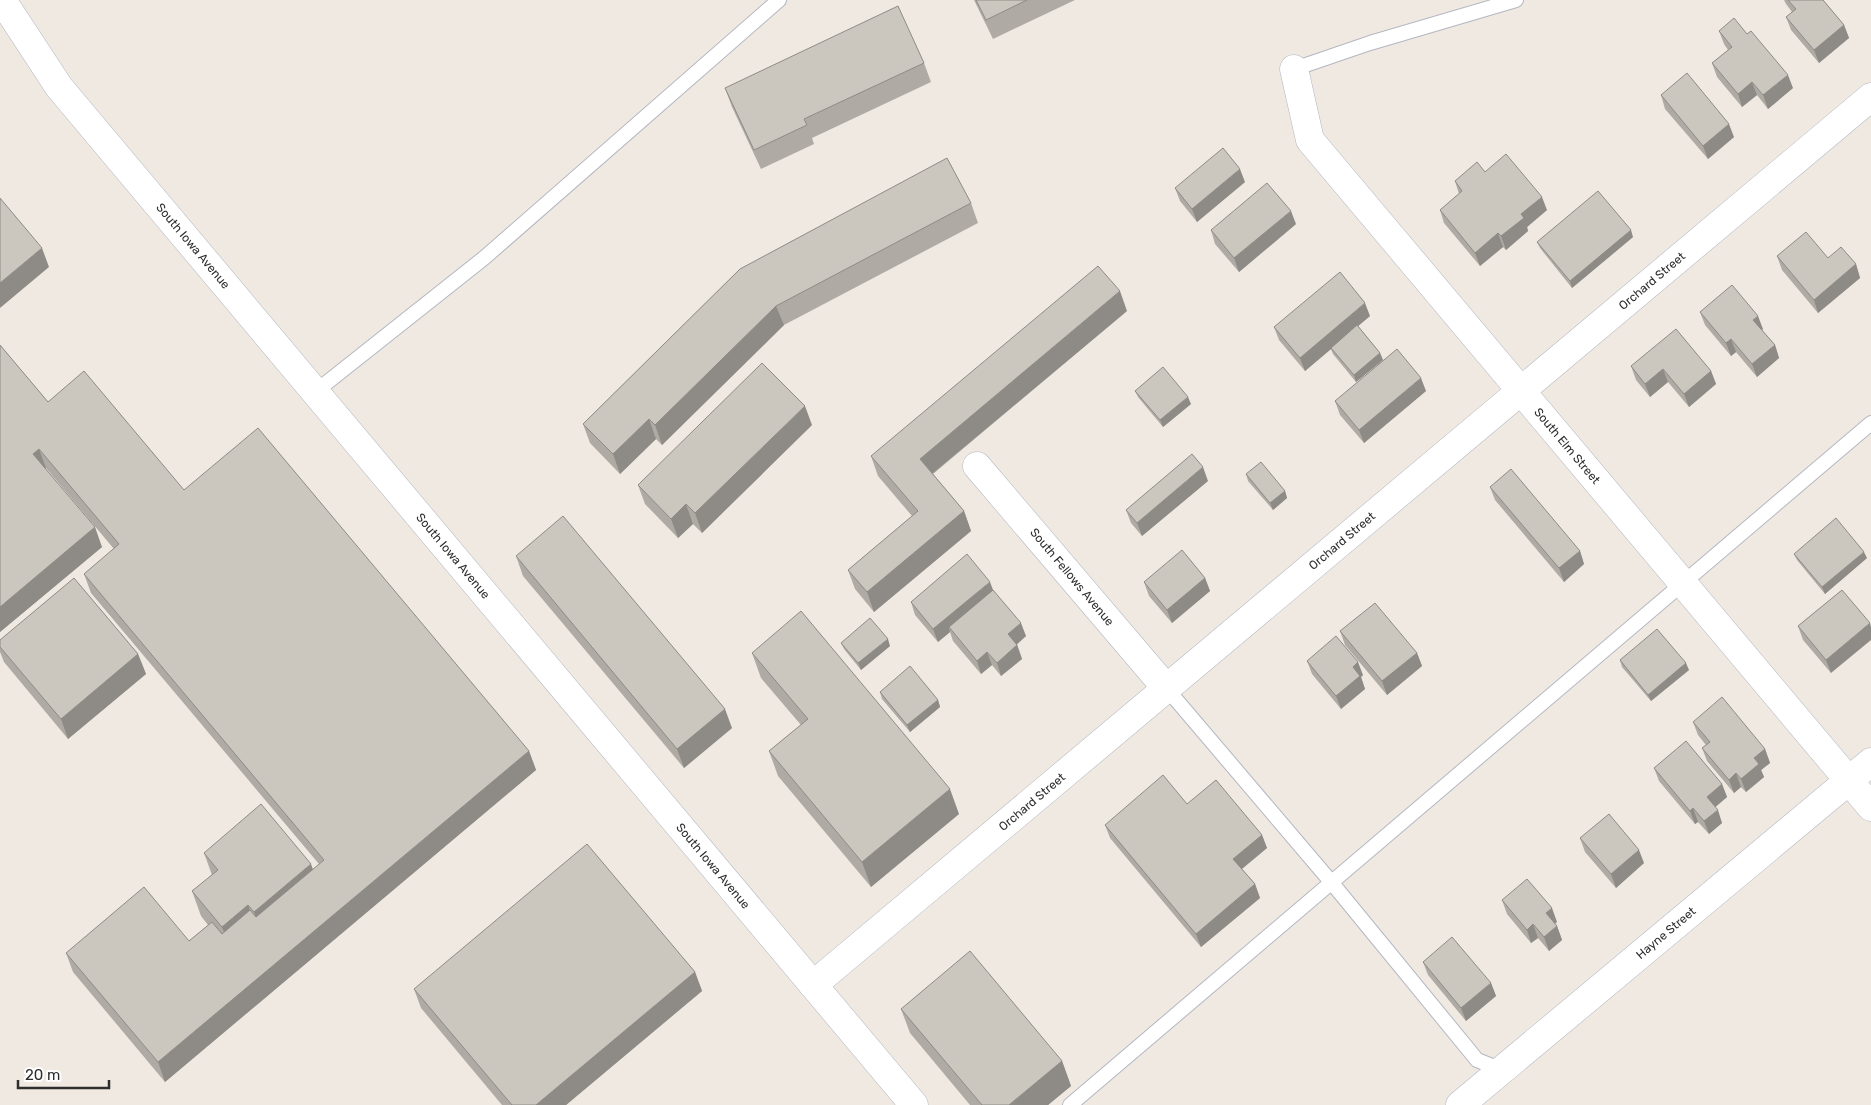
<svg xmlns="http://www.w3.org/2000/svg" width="1871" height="1105" viewBox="0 0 1871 1105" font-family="Rubik,sans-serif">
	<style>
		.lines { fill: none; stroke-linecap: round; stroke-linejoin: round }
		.service-casing { stroke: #b4b7c1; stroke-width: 16 }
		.minor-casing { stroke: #b4b7c1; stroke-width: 29 }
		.secondary-casing { stroke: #b4b7c1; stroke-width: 29 }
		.service { stroke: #fff; stroke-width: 14 }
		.minor { stroke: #fff; stroke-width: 28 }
		.secondary { stroke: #fff; stroke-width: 28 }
		.wall { fill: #afaba4 }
		.shaded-wall { fill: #8e8b86 }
		.building { fill: #cbc7bf; stroke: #8e8b86 }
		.labels { text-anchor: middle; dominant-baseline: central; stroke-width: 4.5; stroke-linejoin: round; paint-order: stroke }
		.street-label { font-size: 12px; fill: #2e2e2e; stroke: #fff }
	</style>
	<rect width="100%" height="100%" fill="#efe9e1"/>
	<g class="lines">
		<defs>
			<path id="service" d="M1294,69l76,-26 146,-43
				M315,392l169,-134 295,-258
				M1167,689l165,194 145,177 25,10
				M1070,1105l801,-682"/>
			<path id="minor" d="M1294,69l16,71 561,667
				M977,466l190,223
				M813,985l1058,-888
				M1460,1105l411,-343"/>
			<path id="secondary" d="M2,0l57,87 855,1018"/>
		</defs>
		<!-- service casing -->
		<use href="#service" class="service-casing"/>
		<!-- minor casing -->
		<use href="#minor" class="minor-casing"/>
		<!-- secondary casing -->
		<use href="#secondary" class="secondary-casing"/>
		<!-- service -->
		<use href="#service" class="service"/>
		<!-- minor -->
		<use href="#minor" class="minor"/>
		<!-- secondary -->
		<use href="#secondary" class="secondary"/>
	</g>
	<!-- wall -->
	<path class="wall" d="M974,0h101l-82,39z
		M1784,0h39l21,25 5,13 -30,25 -28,-33 -5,-13 6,-5 -6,-8z
		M1719,31l74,57 -25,21 -11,-14 -15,12 -25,-30 -5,-14 16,-13 -4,-6z
		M924,63l7,19 -119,56 2,6 -53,25 -29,-62 -7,-19z
		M1661,95l73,42 -26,22 -43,-50z
		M1485,172l62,38 -20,17 1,4 -22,19 -3,-3 -23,19 -36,-43 -4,-13 19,-16 -4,-13z
		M1245,182l-48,40 -17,-21 -5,-13z
		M971,203l7,20 -194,102 -122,120 -6,-6 -36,35 -30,-31 -7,-19 157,-155z
		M1296,224l-57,48 -24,-28 -4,-14z
		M1633,237l-61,51 -32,-40 -3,-6z
		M1777,256l51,2 28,6 4,14 -42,35 -36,-43z
		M1127,311l-194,163 31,37 7,20 -97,81 -19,-23 -7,-19 64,-54 -34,-40 -7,-20z
		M1700,312l63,17 -1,1 13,15 4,13 -22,19 -21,-25 -5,4 -26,-31z
		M1370,316l-12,10 22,27 3,7 -27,22 -23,-28 -2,-5 -26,22 -26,-31 -5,-13z
		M0,345l48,57 136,88 345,261 7,19 -371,312 -92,-110 -7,-19 123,-12 19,-16 -7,-9 -9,-25 20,-16 -8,-22 109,16 6,-5 -228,-271 -7,-19 30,-25 -68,-81v1l56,78 -102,85z
		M1631,366l80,5 5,13 -27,23 -21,-25 -18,15 -14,-17z
		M1135,391l56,13 -28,23 -25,-30z
		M1426,391l-62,52 -24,-28 -5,-14z
		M812,425l-110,108 -9,-9 -15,14 -33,-34 -7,-19z
		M1246,474l39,17 2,7 -14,12 -25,-29z
		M1208,481l-66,55 -11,-13 -5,-13z
		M1490,487l90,64 4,13 -20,18 -69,-82z
		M1794,554l73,4 -42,36 -28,-34z
		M516,556l216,172 -48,40 -161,-192z
		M1205,578l5,13 -38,32 -23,-27 -5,-14z
		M993,590l33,46 -9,8 5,15 -21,17 -9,-11 -11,9 -28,-33 -3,-9 -12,10 -23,-27 -4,-13z
		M1842,590l-11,83 -28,-33 -5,-14z
		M1340,631l77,22 5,13 -35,29 -42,-50z
		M0,640l138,14 8,20 -78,65 -64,-77 -4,-10z
		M841,643l49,3 -29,24 -17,-21z
		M752,653l207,161 -88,73 -93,-111 -9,-25 32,-26 -40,-47z
		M1620,660l69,10 -38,31 -29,-34z
		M1307,661l56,14 -2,2 4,12 -24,20 -29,-35z
		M880,692l58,8 2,7 -30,25 -28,-33z
		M1693,722l72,27 5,14 -9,7 3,7 -18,15 -5,-5 -7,6 -27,-32 -5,-13 4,-3 -8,-10z
		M1654,768l68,16 5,13 -12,10 7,16 -13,11 -11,-12 -3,2 -36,-43z
		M1187,804l75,31 5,13 -25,21 13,15 5,14 -59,49 -91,-109 -5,-13z
		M1580,838l64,25 -28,25 -31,-36z
		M1502,900l55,22 -2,1 2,3 5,14 -13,11 -11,-13 -7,5 -24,-29z
		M1423,962l68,21 5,13 -30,25 -38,-46z
		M695,972l7,19 -136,114h-64l-81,-97 -7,-19z
		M901,1009l161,52 9,25 -23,19h-78l-60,-72z"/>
	<!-- shaded-wall -->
	<path class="shaded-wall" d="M1844,25l5,13 -30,25 -5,-13z
		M1788,75l5,13 -25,21 -5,-14z
		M1752,82l5,13 -15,12 -4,-13z
		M1729,124l5,13 -26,22 -5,-13z
		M1240,169l5,13 -48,40 -5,-13z
		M1542,197l5,13 -20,17 1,4 -22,19 -5,-14 20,-22z
		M1291,211l5,13 -57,48 -5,-14z
		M1631,230l2,7 -61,51 -2,-7z
		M1498,233l5,14 -23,19 -5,-13z
		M42,248l7,19 -49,41v-25z
		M1856,264l4,14 -42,35 -4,-13z
		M1120,291l7,20 -200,167 -7,-19z
		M1365,303l5,13 -65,55 -5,-13z
		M776,306l8,19 -122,120 -7,-20z
		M1758,316l5,13 -5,4 -5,-13z
		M1731,339l5,13 -5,4 -5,-13z
		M1775,345l4,13 -22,19 -5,-13z
		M1380,353l3,7 -27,22 -2,-7z
		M1663,369l5,13 -18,15 -5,-13z
		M1711,371l5,13 -27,23 -5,-13z
		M1421,378l5,13 -62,52 -5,-13z
		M1188,397l3,7 -28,23 -3,-7z
		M805,406l7,19 -110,108 -7,-20z
		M649,419l7,20 -36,35 -7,-20z
		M39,449l7,19 -6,6 -7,-20z
		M1203,467l5,14 -66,55 -5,-13z
		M1285,491l2,7 -14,12 -3,-7z
		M686,504l7,20 -15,14 -7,-19z
		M964,511l7,20 -97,81 -7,-20z
		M95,527l7,20 -102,85v-25z
		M1580,551l4,13 -20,18 -5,-14z
		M1864,552l3,6 -42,36 -3,-7z
		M1205,578l5,13 -38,32 -5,-13z
		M990,582l5,13 -46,32 1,5 -12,10 -5,-13z
		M1021,623l5,13 -13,12 -5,-14z
		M1870,623l1,4v13l-40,33 -5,-13z
		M888,639l2,7 -29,24 -3,-7z
		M1017,645l5,14 -21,17 -4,-13z
		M987,652l5,13 -11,9 -4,-13z
		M1417,653l5,13 -35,29 -5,-14z
		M138,654l8,20 -78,65 -7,-20z
		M1358,662l5,13 -2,2 4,12 -24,20 -5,-13 17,-29z
		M1686,663l3,7 -38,31 -3,-6z
		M938,700l2,7 -30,25 -3,-7z
		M725,709l7,19 -48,40 -7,-19z
		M1765,749l5,14 -9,7 3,7 -18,15 -5,-13 13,-21z
		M529,751l7,19 -371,312 -7,-20z
		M1736,773l5,14 -7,6 -5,-13z
		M1722,784l5,13 -15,13 -5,-13z
		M950,789l9,25 -88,73 -9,-25z
		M1693,808l5,14 -3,2 -5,-13z
		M1718,810l4,13 -13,11 -5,-13z
		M1262,835l5,13 -29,24 -5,-13z
		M1639,850l5,13 -28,25 -5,-14z
		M311,864l9,25 -57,48 -9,-25z
		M1255,884l5,14 -59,49 -5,-13z
		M248,905l9,25 -26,21 -9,-24z
		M1552,908l5,14 -6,4 -5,-13z
		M1533,924l5,14 -7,5 -4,-13z
		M1557,926l5,14 -13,11 -5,-14z
		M695,972l7,19 -136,114h-30z
		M1491,983l5,13 -30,25 -5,-13z
		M1062,1061l9,25 -23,19h-39z"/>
	<!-- building -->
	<path class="building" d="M976,0h51l-41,20z
		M1788,0h35l21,25 -30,25 -28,-33 10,-8z
		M898,6l26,57 -120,56 3,6 -53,25 -29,-62z
		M1734,18l13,16 4,-3 37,44 -25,20 -11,-13 -14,12 -26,-31 20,-16 -13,-16z
		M1687,73l42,51 -26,22 -42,-51z
		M1223,148l17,21 -48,40 -17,-21z
		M1506,154l36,43 -21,17 3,4 -23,18 -3,-3 -23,20 -35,-43 22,-19 -7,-10 22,-19 8,10z
		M947,158l24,45 -195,103 -121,119 -6,-6 -36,35 -30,-30 157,-155z
		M1267,183l24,28 -57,47 -23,-28z
		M1598,191l33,39 -61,51 -33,-39z
		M0,198l42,50 -42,35z
		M1806,232l22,26 13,-11 15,17 -42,36 -37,-44z
		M1098,266l22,25 -200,168 44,52 -97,81 -19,-22 70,-59 -47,-55z
		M1340,272l25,31 -65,55 -26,-31z
		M1732,285l26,31 -5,4 22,25 -23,19 -21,-25 -5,4 -26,-31z
		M1357,325l23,28 -26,22 -23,-27z
		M1676,329l35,42 -27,23 -21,-25 -18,15 -14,-18z
		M0,345l48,57 36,-31 100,119 74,-62 271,323 -371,311 -92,-109 78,-66 45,54 23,-19 10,12 28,-24 6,7 68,-57 -240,-286 35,-30 -80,-95 -6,5 62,73 -95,80z
		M1397,349l24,29 -62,52 -24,-29z
		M762,363l43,43 -110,107 -9,-9 -15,15 -33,-34z
		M1163,367l25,30 -28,23 -25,-29z
		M1192,454l11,13 -66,56 -11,-13z
		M1261,462l24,29 -15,12 -24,-29z
		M1511,469l69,82 -21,17 -69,-81z
		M563,516l162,193 -48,40 -161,-193z
		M1836,518l28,34 -42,35 -28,-33z
		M1182,550l23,28 -38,32 -23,-28z
		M967,554l23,28 -57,47 -22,-27z
		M74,578l64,76 -77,65 -61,-72v-7z
		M993,590l28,33 -13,11 9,11 -20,18 -10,-11 -10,9 -28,-34z
		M1842,590l28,33 -44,37 -28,-34z
		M1375,603l42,50 -35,28 -42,-50z
		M801,611l149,178 -88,73 -93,-111 39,-32 -56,-66z
		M870,618l18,21 -30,24 -17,-20z
		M1657,629l29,34 -38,32 -28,-35z
		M1336,636l22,26 -5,5 7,9 -24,20 -29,-35z
		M910,666l28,34 -31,25 -27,-33z
		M1722,697l43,52 -11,9 5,6 -18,15 -5,-6 -7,7 -27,-32 8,-6 -17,-20z
		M1686,741l36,43 -15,13 11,13 -14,11 -11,-13 -3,3 -36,-43z
		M1163,775l24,29 29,-24 46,55 -29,24 22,25 -59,50 -91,-109z
		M261,804l50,60 -57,48 -6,-7 -26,22 -30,-36 26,-21 -14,-17z
		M1609,814l30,36 -28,24 -31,-36z
		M587,844l108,128 -159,133h-24l-98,-116z
		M1527,879l25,29 -6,5 11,13 -13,11 -11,-13 -6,6 -25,-30z
		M1452,937l39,46 -30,25 -38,-46z
		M970,951l92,110 -53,44h-27l-81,-96z"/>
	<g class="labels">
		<!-- street labels -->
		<g class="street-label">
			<text transform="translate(193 246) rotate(50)">South Iowa Avenue</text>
			<text transform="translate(1652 281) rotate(-40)">Orchard Street</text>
			<text transform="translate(1567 446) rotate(50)">South Elm Street</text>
			<text transform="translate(1342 541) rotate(-40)">Orchard Street</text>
			<text transform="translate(453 556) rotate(50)">South Iowa Avenue</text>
			<text transform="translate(1072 577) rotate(50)">South Fellows Avenue</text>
			<text transform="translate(1032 802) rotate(-40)">Orchard Street</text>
			<text transform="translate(713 866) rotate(50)">South Iowa Avenue</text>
			<text transform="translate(1666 933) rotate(-40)">Hayne Street</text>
		</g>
	</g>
	<!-- scale -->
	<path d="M18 1080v8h91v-8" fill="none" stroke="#2e2e2e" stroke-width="2.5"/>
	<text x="25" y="1080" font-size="15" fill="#2e2e2e" stroke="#ffffff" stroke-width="4" paint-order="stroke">20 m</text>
</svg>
